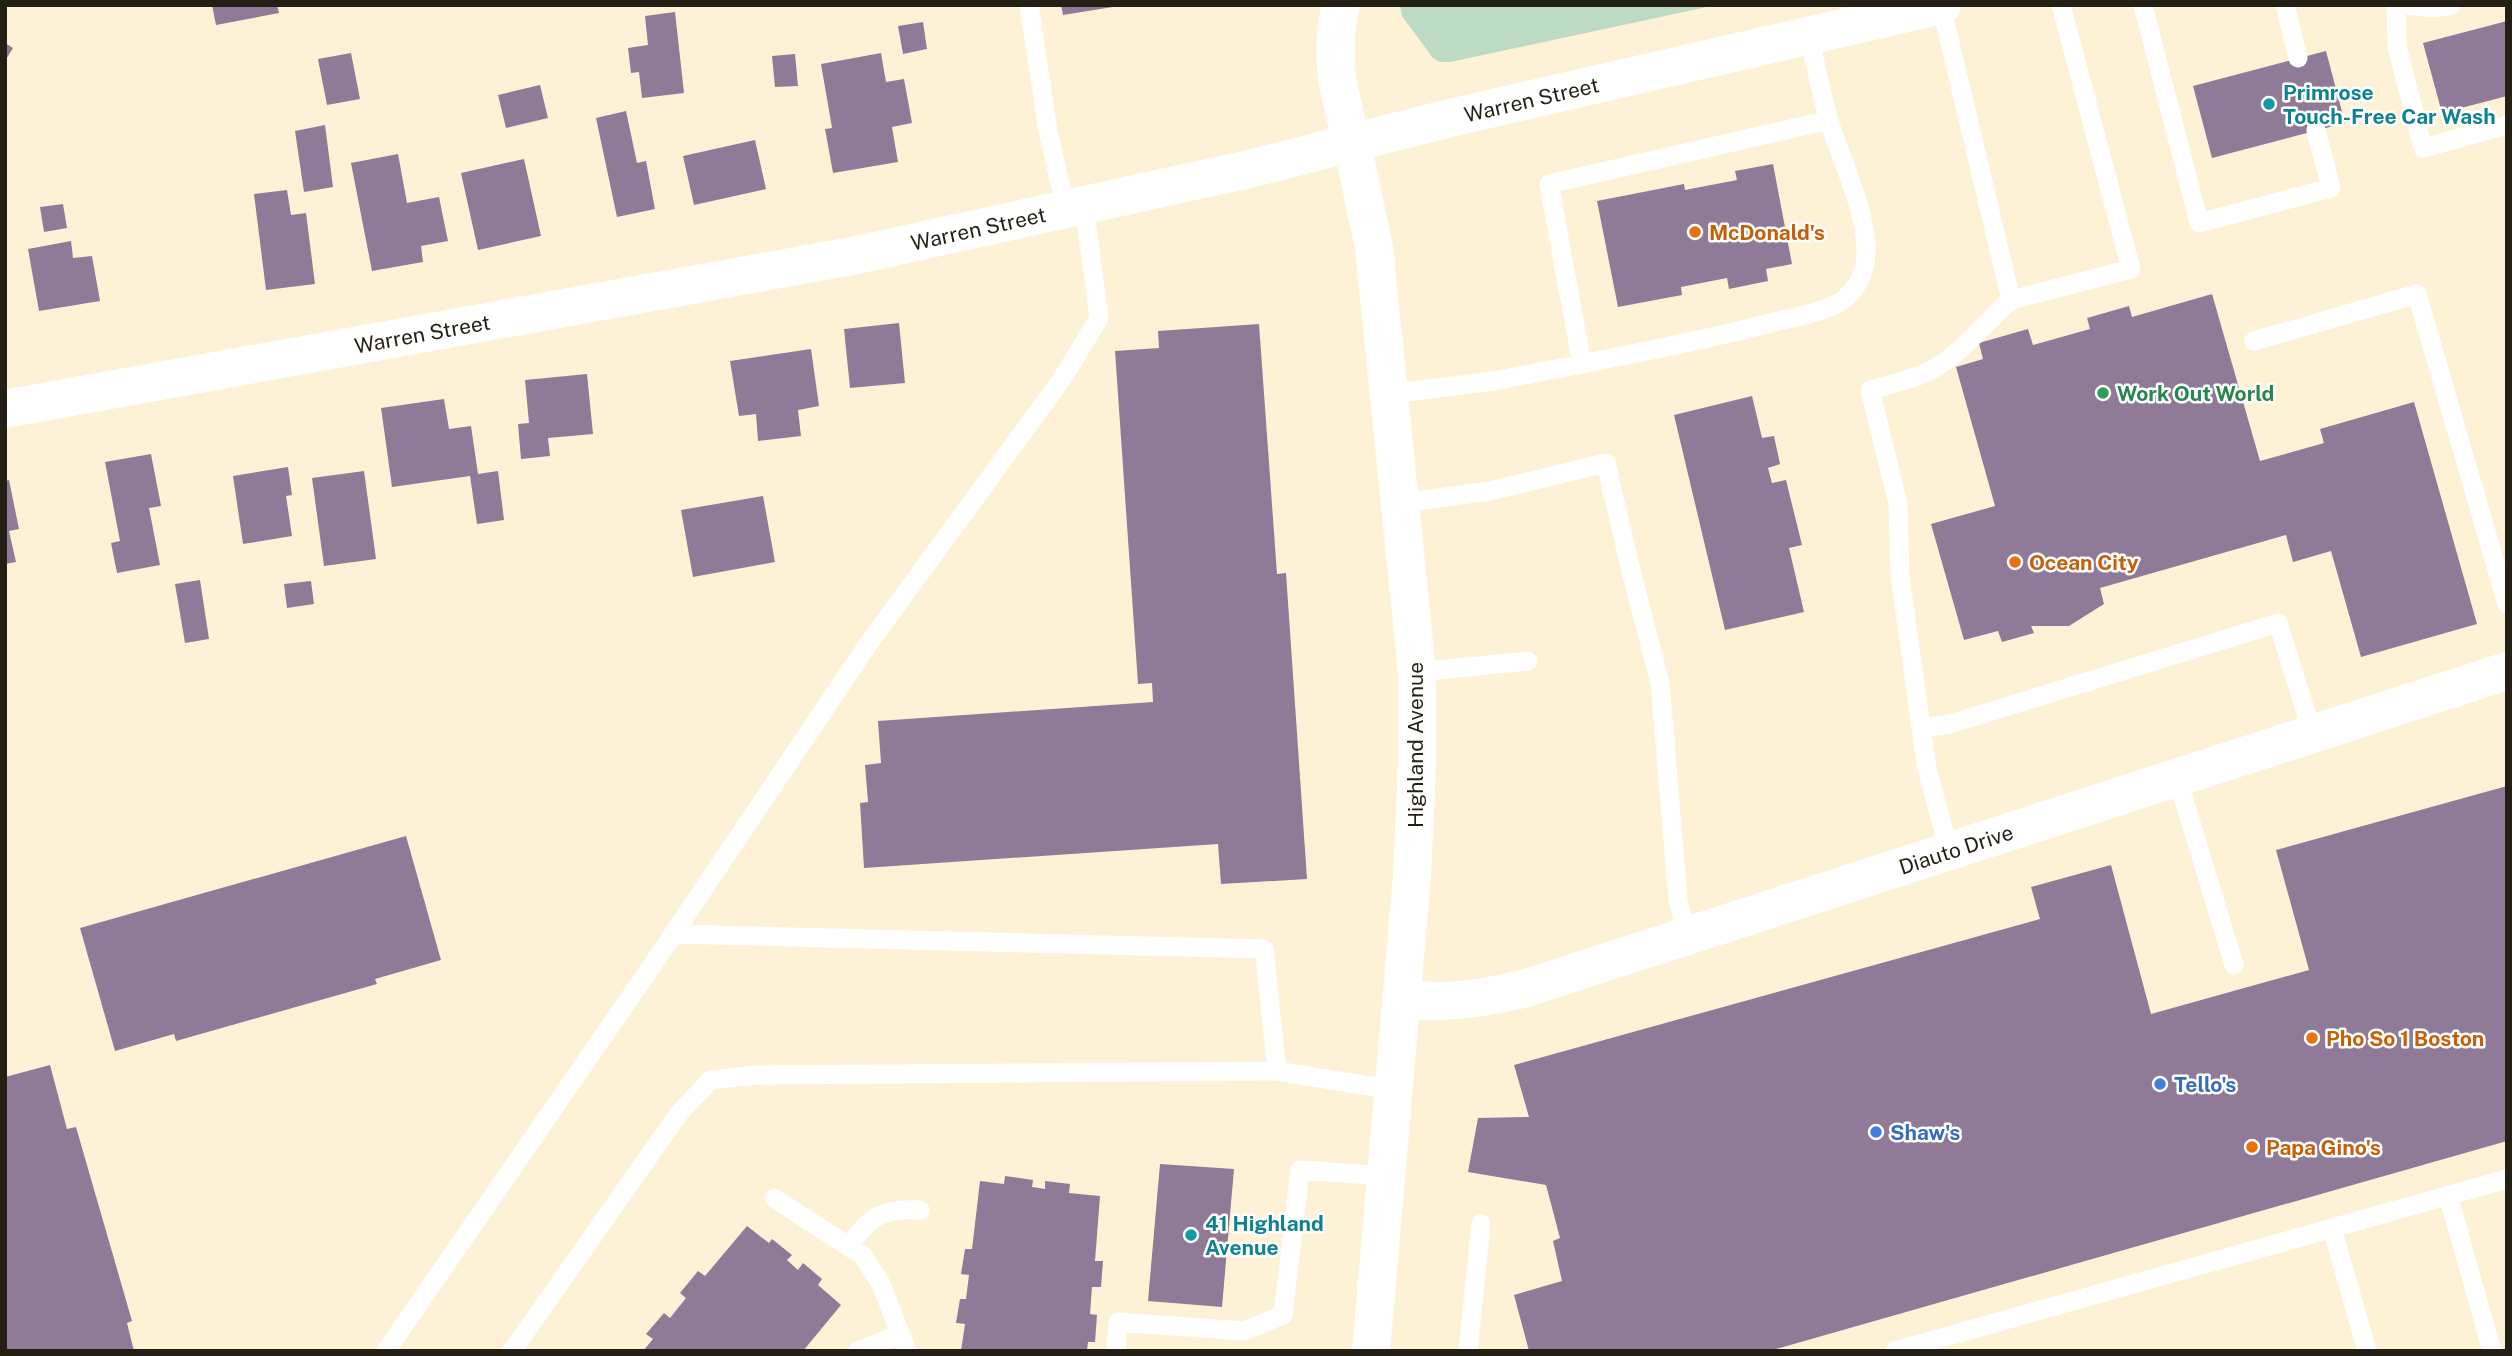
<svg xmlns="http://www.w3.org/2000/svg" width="2512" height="1356" viewBox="0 0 2512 1356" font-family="'Public Sans',sans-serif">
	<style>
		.green { fill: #bcdac4 }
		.building { fill: #8f7b97 }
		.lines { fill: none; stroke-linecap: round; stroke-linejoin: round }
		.service { stroke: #fff; stroke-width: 19 }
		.minor { stroke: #fff; stroke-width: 38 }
		.tertiary { stroke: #fff; stroke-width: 38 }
		.secondary { stroke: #fff; stroke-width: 38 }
		.culture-dot { fill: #0f9aa8; stroke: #fff; stroke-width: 2.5 }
		.food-dot { fill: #e8710a; stroke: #fff; stroke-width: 2.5 }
		.leisure-dot { fill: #2e9e5b; stroke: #fff; stroke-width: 2.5 }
		.shop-dot { fill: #3f7fe0; stroke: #fff; stroke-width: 2.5 }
		.labels { text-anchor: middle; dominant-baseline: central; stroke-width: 5; stroke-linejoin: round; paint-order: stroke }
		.culture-label { font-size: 21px; font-weight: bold; fill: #0d838f; stroke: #fff; text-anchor: start }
		.street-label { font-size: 21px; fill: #241f15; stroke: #fff }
		.food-label { font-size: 21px; font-weight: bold; fill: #c56008; stroke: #fff; text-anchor: start }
		.leisure-label { font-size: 21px; font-weight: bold; fill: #27864d; stroke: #fff; text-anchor: start }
		.shop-label { font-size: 21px; font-weight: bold; fill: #366cbe; stroke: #fff; text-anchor: start }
	</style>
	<rect width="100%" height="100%" fill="#fef2d6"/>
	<!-- green -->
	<path class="green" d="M1400,5h316l-266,57h-10l-7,-4 -31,-42z"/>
	<!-- building -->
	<path class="building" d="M212,5h65l2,8 -63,12z
		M1061,5h52v2l-50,8z
		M675,12l9,81 -42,5 -3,-26 -8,1 -3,-25 20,-3 -3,-29z
		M2507,21v75l-65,17 -19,-70z
		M923,22l4,27 -24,5 -5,-28z
		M5,43l8,5 -8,13z
		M2326,51l19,72 -133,35 -19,-72z
		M351,53l9,46 -33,6 -9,-46z
		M881,53l5,29 18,-3 8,44 -20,4 6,35 -65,11 -8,-44 7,-1 -11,-64z
		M795,54l3,32 -23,1 -3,-31z
		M540,85l8,33 -42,10 -8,-33z
		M626,111l11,52 9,-2 9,48 -38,8 -21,-99z
		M325,125l8,62 -29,5 -9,-61z
		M755,140l11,49 -72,16 -11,-49z
		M398,154l9,49 32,-6 9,44 -27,5 2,16 -51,9 -21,-108z
		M524,159l17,77 -63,14 -17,-77z
		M1773,164l19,100 -26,5 2,12 -39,8 -2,-11 -46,9 1,8 -64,12 -21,-106 87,-17 1,6 52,-10 -2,-9z
		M287,190l4,25 15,-2 9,71 -49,6 -12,-96z
		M63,204l4,24 -23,4 -4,-25z
		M71,241l2,17 19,-2 8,45 -61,10 -11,-62z
		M2212,294l48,167 64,-18 -4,-14 94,-27 63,222 -116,33 -30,-106 -38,11 -7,-27 -186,53 4,16 -35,22h-38l3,7 -32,9 -4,-11 -34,9 -33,-116 64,-18 -39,-139 27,-8 -4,-16 49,-14 5,16 57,-16 -3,-11 42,-12 3,11z
		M899,323l6,60 -55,5 -6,-59z
		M1259,324l18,250 9,-1 21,306 -86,5 -3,-40 -354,24 -4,-65 8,-1 -3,-37 16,-2 -3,-42 275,-19 -1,-19 -14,1 -23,-333 44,-3 -1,-17z
		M811,349l8,57 -21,4 3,26 -43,5 -2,-27 -17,2 -9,-55z
		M587,374l6,60 -45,4 2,18 -29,3 -3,-35 11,-1 -4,-43z
		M1752,396l10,42 12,-2 6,28 -12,4 4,15 14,-3 16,65 -13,3 15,64 -79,18 -51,-215z
		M444,399l5,30 22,-3 7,48 20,-3 6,49 -27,4 -7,-48 -78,11 -11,-79z
		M151,454l10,52 -12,2 11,57 -43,8 -6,-30 9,-2 -15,-79z
		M288,467l4,28 -6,1 6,40 -49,8 -10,-68z
		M364,471l12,88 -52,7 -12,-88z
		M9,480l10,49 -10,2 7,31 -11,2v-83z
		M763,496l12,66 -82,15 -12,-67z
		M200,580l9,59 -24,4 -10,-59z
		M311,581l3,23 -27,4 -3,-24z
		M2507,786v355l-738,210h-240l-15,-56 48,-14 -9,-40 7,-3 -14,-53 -78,-13 10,-54 51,-1 -15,-52 526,-146 -9,-32 80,-22 40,149 158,-44 -33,-120z
		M406,836l35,124 -66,19 2,5 -201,57 -2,-7 -59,17 -35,-123z
		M50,1065l17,64 9,-2 56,194 -5,2 7,28h-129v-274z
		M1160,1164l74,5 -12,138 -74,-6z
		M1005,1176l28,4 -1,7 13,2v-8l25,3 -1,9 31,3 -5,65h8l-2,26h-9l-2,27 7,1 -2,27h-7l-1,9h-126l4,-27 -9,-1 4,-24h6l3,-24 -8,-1 4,-25h7l8,-68 24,3z
		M747,1226l22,17 3,-4 20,16 -5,5 11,10 5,-7 19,16 -4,6 23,20 -38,46h-160l10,-12 -7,-5 18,-21 6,5 16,-20 -6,-5 18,-22 7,5z"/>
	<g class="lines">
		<!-- service -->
		<path class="service" d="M1029,5l19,126 18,79
			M1941,5l70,295 120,-31 -70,-264
			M2143,5l56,218 132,-35 -15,-58
			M2285,5l13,53
			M2396,5l1,41 26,102 84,-23
			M2407,5l25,3 19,-3
			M1809,36c7,29 12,59 21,88 12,37 37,90 36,128 0,19 -9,39 -26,50 -19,11 -44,15 -66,20 -63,17 -128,29 -192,42l-33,-180 280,-64
			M2254,341l163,-47 90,310
			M1390,394l103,-13 89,-17
			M1401,503l89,-12 116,-28 25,108 29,112 18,217 9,36
			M1417,672l111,-11
			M1922,728l28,-4 328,-101 35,112
			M2177,777l57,188
			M1949,851l-22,-82 -27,-192 -2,-73 -28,-114c18,-5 36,-9 53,-16 33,-13 60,-50 88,-74
			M673,934l591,15 13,122
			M2448,1195l44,156
			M774,1198l89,58 18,28 26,67
			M2332,1228l35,123
			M849,1246c22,-30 33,-38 71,-36
			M386,1351l261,-378 222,-330 193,-264 37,-61 -15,-112
			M512,1351l168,-239 31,-32 45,-5 521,-4 116,19
			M858,1351l42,-17
			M1116,1351l2,-29 126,9 39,-16 17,-145 86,6
			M1468,1351l13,-127
			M1895,1351l612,-172"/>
		<!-- minor -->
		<g class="minor">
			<path d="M1341,5c-13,54 -2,86 11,138"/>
			<path id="s1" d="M1401,999c45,5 78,0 122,-10l984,-318"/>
		</g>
		<!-- tertiary -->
		<path class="tertiary" d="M1352,143l22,105 43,424v93l-5,111 -41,475"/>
		<!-- secondary -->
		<path class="secondary" id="s2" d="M5,409l847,-153 397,-87 197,-50 496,-114"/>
	</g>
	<!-- markers -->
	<g class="culture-dot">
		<circle cx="2269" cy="104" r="7"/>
		<circle cx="1191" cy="1235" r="7"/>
	</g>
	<g class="food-dot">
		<circle cx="1695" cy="232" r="7"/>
		<circle cx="2015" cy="562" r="7"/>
		<circle cx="2312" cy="1038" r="7"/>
		<circle cx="2252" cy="1147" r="7"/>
	</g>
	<circle class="leisure-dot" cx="2103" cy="393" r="7"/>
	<g class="shop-dot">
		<circle cx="2160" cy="1084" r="7"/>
		<circle cx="1876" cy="1132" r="7"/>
	</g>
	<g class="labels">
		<!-- culture labels -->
		<g class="culture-label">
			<text x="2283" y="92">Primrose<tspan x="2283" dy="24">Touch-Free Car Wash</tspan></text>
			<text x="1205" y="1223">41 Highland<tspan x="1205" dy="24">Avenue</tspan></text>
		</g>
		<!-- street labels -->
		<g class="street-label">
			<text stroke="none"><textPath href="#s2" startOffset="1558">Warren Street</textPath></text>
			<text stroke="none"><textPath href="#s2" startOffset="990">Warren Street</textPath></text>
			<text stroke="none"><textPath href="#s2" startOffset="424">Warren Street</textPath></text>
			<text transform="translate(1415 745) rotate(-90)">Highland Avenue</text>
			<text stroke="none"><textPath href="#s1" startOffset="578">Diauto Drive</textPath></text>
		</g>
		<!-- food labels -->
		<g class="food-label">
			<text x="1709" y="232">McDonald's</text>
			<text x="2029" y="562">Ocean City</text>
			<text x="2326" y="1038">Pho So 1 Boston</text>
			<text x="2266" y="1147">Papa Gino's</text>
		</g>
		<!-- leisure labels -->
		<g class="leisure-label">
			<text x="2117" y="393">Work Out World</text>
		</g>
		<!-- shop labels -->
		<g class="shop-label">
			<text x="2174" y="1084">Tello's</text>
			<text x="1890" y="1132">Shaw's</text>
		</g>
	</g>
	<!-- border -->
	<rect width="2512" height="1356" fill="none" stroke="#241f15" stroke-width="14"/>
</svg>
